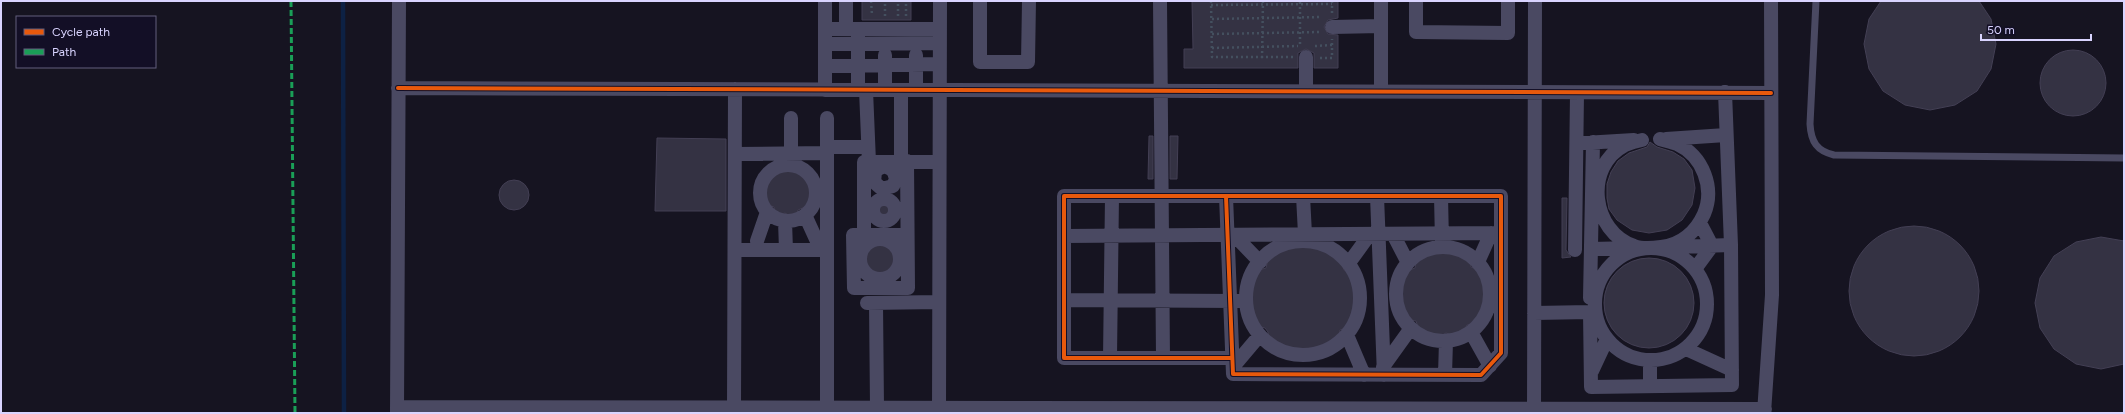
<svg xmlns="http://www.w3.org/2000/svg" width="2125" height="414" viewBox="0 0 2125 414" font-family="Figtree,sans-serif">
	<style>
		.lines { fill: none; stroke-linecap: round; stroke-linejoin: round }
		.stream { stroke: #0d2144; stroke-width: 4.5 }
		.building { fill: #343243; stroke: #433f54 }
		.path { stroke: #44505f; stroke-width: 2.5; stroke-dasharray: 2 3; stroke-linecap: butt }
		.lane { stroke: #4a4962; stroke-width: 7 }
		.street { stroke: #4a4962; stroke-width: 14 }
		.quiet { stroke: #1a9f57; stroke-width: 3; stroke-dasharray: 6 3; stroke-linecap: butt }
		.cycleway-casing { stroke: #130f26; stroke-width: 6 }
		.cycleway { stroke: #e8590c; stroke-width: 4 }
	</style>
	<rect width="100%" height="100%" fill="#161421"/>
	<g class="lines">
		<!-- stream -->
		<path class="stream" d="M343,1l1,412"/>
	</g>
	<!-- building -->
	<path class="building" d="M862,1h49v19h-49z
		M1192,1h146v17l-10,2 -4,7 4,7 10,1v33h-24v-15l-8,-4 -8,4v15h-114v-19h9z
		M1881,1h98l12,18 5,25 -5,25 -14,22 -22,14 -25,5 -25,-5 -22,-14 -14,-22 -5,-25 5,-25z
		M2040 83a33 33 0 1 1 66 0a33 33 0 1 1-66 0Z
		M1149,136h4v43h-5z
		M1170,136h8l-1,43h-7z
		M657,138l69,1v72h-71z
		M1650,142l7,5 16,5 11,7 8,11 3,18 -3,17 -10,15 -15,10 -18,3 -17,-3 -15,-10 -8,-11 -2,-11v-14l4,-12 7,-11 11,-8 18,-6z
		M785,168l17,4 11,14 1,9 -2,9 -2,4 -5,-1 -7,3 -1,8 -3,1 -9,-6 -8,4 -2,-1 -1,-9 -9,-3 -2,-4 -1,-8 7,-16 7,-5z
		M499 195a15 15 0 1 1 30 0a15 15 0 1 1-30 0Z
		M885,198l6,6 2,6 -2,6 -5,3 -7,-2 -3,-5 2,-8z
		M1562,198h5l-1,52 5,7 -9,1z
		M1849 291a65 65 0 1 1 130 0a65 65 0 1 1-130 0Z
		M2101,237l23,4v123l-23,5 -25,-5 -22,-15 -14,-21 -5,-25 5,-25 14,-22 22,-14z
		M862 259a18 18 0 1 1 36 0a18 18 0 1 1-36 0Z
		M1296,245l19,1 17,7 9,8 3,9 5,1 6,11 2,19 -4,18 -4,8 -9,3 -1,8 -7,6 -16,7 -17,1 -16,-4 -15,-9v-7l-3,-4 -8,-2 -6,-15 -1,-17 4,-16 5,-8 7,-2 2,-9 11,-8z
		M1437,251h15l14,6 4,3 1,7 8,3 6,11 2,15 -4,14 -10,14 -6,1 -4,7 -10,4 -7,-3 -7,4 -13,-3 -7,-4 -3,-9 -7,-1 -3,-4 -5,-12 -1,-14 3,-13 4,-6 8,-3 1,-7 7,-6z
		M1604 303a45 45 0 1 1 90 0a45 45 0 1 1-90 0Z"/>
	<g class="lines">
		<!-- path -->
		<path class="path" d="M871,1l1,14
			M1211,1l1,56h81
			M1332,1v13
			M1211,5l121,-1
			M885,16v-15
			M898,16v-15
			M906,16v-15
			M1212,19l110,-2
			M1212,34l108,-2
			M1300,44v-43
			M1315,46l17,-1
			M1212,48l86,-2
			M1262,58l1,-57
			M1320,58h12v-19
			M756,193h4"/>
		<!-- lane -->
		<path class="lane" d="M1816,1l-6,123c1,18 7,27 24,31l290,3"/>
		<!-- street -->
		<path class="street" d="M980,1v61h48l1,-61
			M1160,1l3,357
			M1416,1v31l92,1v-32
			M1332,27l49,-1
			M825,29h115
			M846,29v-28
			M825,44l115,-1
			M885,55v35
			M916,55v35
			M825,66l114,-2
			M398,88l1373,5
			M825,90v-89
			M858,90v-55
			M866,90l3,72 5,8
			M1306,91v-34
			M1381,91v-90
			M827,118v289
			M1666,139l60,-4
			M1642,140c-5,1 -12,3 -17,5 -42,22 -33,87 9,101 8,3 19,2 27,1 20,-2 35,-15 43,-33 11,-26 -1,-58 -27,-70 -5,-2 -11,-3 -17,-5
			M1584,143l50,-3
			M827,147h41
			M735,154l92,-1
			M907,161l1,127h-54l-1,-53h54
			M791,162v-44
			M760 193a28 28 0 1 1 56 0a28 28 0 1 1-56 0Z
			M894,172c-6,-7 -13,-7 -19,0l-1,10 8,7 11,-3 3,-7 -2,-7 7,-11v-71
			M1226,196l7,178 248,1 20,-22v-157c-146,0 -291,0 -437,0v162h168
			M1303,196l2,38
			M1377,196l7,179
			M1441,196l1,46
			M873 210a11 11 0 1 1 22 0a11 11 0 1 1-22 0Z
			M805,215l16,35
			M785,221l1,29
			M1393,234l15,29
			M864,235v-73h75
			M1234,235l26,27
			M1064,236l437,-3
			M860 259a20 20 0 1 1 40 0a20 20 0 1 1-40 0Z
			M757,241l10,-29
			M1246 298a57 57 0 1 1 114 0a57 57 0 1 1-114 0Z
			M1396 294a47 47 0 1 1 94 0a47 47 0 1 1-94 0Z
			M1671,247l60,-2
			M1595 304a56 56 0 1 1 112 0a56 56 0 1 1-112 0Z
			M1591,249l43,-1
			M735,250h92
			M1575,250l2,-157
			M1478,262l13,-29
			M1349,263l21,-29
			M1695,269l17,-23 -12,-23
			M1590,298l3,-156
			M1064,300l175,1
			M867,303l72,-1
			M876,303l1,104
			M1534,313l56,-1 1,75 141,-2 -1,-140 -6,-153
			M1471,332l19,34
			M1347,335l17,40
			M1686,349l46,21
			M1110,358l2,-162
			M1650,361v25
			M1233,367l27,-32
			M1383,367l28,-39
			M1592,371l15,-32
			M1445,375l1,-34
			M397,407l1368,2
			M734,407l1,-318
			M397,413l2,-412
			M939,413l1,-412
			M1534,413l1,-412
			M1764,413l8,-118 -1,-294"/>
		<!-- quiet -->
		<path class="quiet" d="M291,1l4,412"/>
		<defs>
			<path id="cycleway" d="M398,88l1373,5
				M1226,196l7,178 248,1 20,-22v-157c-146,0 -291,0 -437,0v162h168"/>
		</defs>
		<!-- cycleway casing -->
		<use href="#cycleway" class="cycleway-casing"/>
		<!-- cycleway -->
		<use href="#cycleway" class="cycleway"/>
	</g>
	<!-- border -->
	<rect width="2125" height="414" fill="none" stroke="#d9d4ff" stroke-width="4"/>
	<!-- legend -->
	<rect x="16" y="16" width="140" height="52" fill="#130f26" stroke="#625e7d"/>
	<rect x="24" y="29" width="20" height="6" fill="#e8590c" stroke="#625e7d"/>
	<text x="52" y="36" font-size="12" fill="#d9d4ff">Cycle path</text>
	<rect x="24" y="49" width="20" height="6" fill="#1a9f57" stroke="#625e7d"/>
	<text x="52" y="56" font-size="12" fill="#d9d4ff">Path</text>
	<!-- scale -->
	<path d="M1981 34v6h110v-6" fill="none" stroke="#d9d4ff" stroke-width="2"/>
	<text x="1987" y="34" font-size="12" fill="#d9d4ff" stroke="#130f26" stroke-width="3" paint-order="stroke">50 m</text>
</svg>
